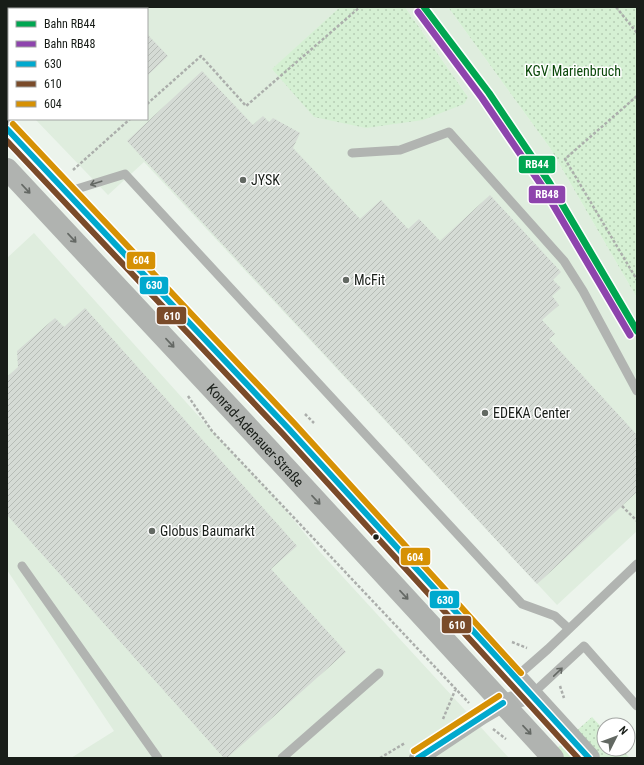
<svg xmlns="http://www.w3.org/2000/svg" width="644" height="765" viewBox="0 0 644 765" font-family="'Roboto Condensed',sans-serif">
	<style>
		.built { fill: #dfedde }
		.grass { fill: url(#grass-dots) }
		.building { fill: url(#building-hatch) }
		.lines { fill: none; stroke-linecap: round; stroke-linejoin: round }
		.path { stroke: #abaeab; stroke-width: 2.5; stroke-dasharray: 3 2; stroke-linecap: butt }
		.lane { stroke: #b1b4b1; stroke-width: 9 }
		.street { stroke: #b1b4b1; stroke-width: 18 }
		.secondary { stroke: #b0b3b0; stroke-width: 22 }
		.bus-1-casing { stroke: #fff; stroke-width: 9 }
		.bus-2-casing { stroke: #fff; stroke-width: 9 }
		.bus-3-casing { stroke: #fff; stroke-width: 9 }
		.bus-1 { stroke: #00a9ce; stroke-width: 6 }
		.bus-2 { stroke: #7a4b2a; stroke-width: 6 }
		.bus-3 { stroke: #d69104; stroke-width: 6 }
		.rail-1-casing { stroke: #fff; stroke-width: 10 }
		.rail-2-casing { stroke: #fff; stroke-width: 10 }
		.rail-1 { stroke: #00a651; stroke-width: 7 }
		.rail-2 { stroke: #8e44ad; stroke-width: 7 }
		.oneway { stroke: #646864 }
		.poi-dot { fill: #626862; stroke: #fff; stroke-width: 1.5 }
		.bus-dot { fill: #181d18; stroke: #fff; stroke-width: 1.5 }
		.labels { text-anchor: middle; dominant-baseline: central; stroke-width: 3; stroke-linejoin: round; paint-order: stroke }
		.park-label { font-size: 14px; fill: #0a4809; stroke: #fff }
		.poi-label { font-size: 14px; fill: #181d18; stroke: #fff; text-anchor: start }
		.street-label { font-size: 14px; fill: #181d18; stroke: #fff }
		.line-badge { stroke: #fff; stroke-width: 1.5 }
		.badge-label { font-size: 11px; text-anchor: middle; font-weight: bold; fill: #fff }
	</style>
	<defs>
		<pattern id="grass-dots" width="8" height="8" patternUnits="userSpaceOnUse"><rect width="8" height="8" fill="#d5f0d3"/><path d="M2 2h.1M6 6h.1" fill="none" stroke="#b6cdb4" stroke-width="1.8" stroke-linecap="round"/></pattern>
		<pattern id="building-hatch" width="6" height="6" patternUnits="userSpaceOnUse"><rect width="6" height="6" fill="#d5dbd5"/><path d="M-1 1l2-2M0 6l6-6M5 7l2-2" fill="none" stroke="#b6bcb6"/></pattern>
	</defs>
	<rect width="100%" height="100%" fill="#ecf4ec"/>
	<!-- built -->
	<path class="built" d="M7,7h333l-68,63 196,27 -63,-90h43l102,141 87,150v233l-80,74 -413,-443 -36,33 -73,-76h112v-110h-138v82l-2,-2z
		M34,233l178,198 66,70 42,51 189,206h-438l43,-27 -107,-161v-312z"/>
	<!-- grass -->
	<path class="grass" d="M340,7h65l63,90 -4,7 -41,16 -57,8 -52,-11 -42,-48z
		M448,7h189v291l-87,-150z
		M592,717l12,13v19h17l9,9h-84z"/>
	<!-- building -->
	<path class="building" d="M147,34l21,22 -21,20z
		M202,71l51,54 10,-9 6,6 4,-4 27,15 -7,15 67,71 21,-19 27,29 11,-10 21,22 50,-46 71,77 -8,8 8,8 -9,8 7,9 -17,15 13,14 -6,5 88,96v57l-100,92 -410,-443z
		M85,308l212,238 -26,23 75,83 -119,106h-3l-217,-243v-138l11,-10 -1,-16 38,-33 9,9z"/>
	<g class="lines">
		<!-- path -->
		<path class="path" d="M616,7l21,26
			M637,96l-72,63 72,121
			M7,102l2,2
			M147,104l54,-48 45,50 114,-99
			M73,170l57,-51
			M188,396l24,35 257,272
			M305,414l9,9
			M622,506l15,15
			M512,642l15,6
			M560,686l4,12
			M443,719l13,-31
			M493,729l13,10
			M380,758l25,-15"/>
		<!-- lane -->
		<path class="lane" d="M352,153l48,-3 49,-18 115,129 19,30 54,100
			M67,192l58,-18 397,430 33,12 14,13
			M22,566l136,192
			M515,678l33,-29 89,-85
			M531,695l53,-49 53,60
			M282,758l97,-85"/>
		<!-- street -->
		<path class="street" d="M418,758l63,-42 22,-13 28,-8"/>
		<!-- secondary -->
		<g class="secondary">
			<path d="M7,129l281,299 301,330"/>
			<path id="s1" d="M7,169l281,301 265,288"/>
		</g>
		<defs>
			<path id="bus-1" d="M7,129l281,299 301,330
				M418,758l85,-55"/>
			<path id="bus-2" d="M7,141l275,292 296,325"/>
			<path id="bus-3" d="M13,124l281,299 227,250
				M414,751l85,-55"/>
		</defs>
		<!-- bus-1 casing -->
		<use href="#bus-1" class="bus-1-casing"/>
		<!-- bus-2 casing -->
		<use href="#bus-2" class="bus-2-casing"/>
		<!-- bus-3 casing -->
		<use href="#bus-3" class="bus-3-casing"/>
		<!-- bus-1 -->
		<use href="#bus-1" class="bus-1"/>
		<!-- bus-2 -->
		<use href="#bus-2" class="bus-2"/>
		<!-- bus-3 -->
		<use href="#bus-3" class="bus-3"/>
		<defs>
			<path id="rail-1" d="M424,7l65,86 60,89 88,149"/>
			<path id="rail-2" d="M418,12l64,86 60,88 88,149"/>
		</defs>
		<!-- rail-1 casing -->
		<use href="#rail-1" class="rail-1-casing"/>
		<!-- rail-2 casing -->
		<use href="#rail-2" class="rail-2-casing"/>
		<!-- rail-1 -->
		<use href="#rail-1" class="rail-1"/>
		<!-- rail-2 -->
		<use href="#rail-2" class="rail-2"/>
	</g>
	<!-- one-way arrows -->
	<defs><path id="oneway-shaft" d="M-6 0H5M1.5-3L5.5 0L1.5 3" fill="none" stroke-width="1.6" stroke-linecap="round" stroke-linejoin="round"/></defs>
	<g class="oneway">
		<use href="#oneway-shaft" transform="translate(96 183) rotate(162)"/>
		<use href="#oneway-shaft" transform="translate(26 189) rotate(47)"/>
		<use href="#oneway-shaft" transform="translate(72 238) rotate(47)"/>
		<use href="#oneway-shaft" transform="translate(170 343) rotate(47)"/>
		<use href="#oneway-shaft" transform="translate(316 500) rotate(47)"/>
		<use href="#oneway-shaft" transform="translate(404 595) rotate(47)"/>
		<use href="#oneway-shaft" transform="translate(558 672) rotate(-44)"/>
		<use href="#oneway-shaft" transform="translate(527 730) rotate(47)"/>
	</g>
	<!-- markers -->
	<g class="poi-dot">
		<circle cx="243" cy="180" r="4"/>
		<circle cx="346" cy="280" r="4"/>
		<circle cx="485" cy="413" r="4"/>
		<circle cx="152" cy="531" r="4"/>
	</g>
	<circle class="bus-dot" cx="376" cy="537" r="3.5"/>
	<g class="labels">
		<!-- park labels -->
		<g class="park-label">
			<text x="573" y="71">KGV Marienbruch</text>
		</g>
		<!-- poi labels -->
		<g class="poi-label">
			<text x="251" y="180">JYSK</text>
			<text x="354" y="280">McFit</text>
			<text x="493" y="413">EDEKA Center</text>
			<text x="160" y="531">Globus Baumarkt</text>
		</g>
		<!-- street labels -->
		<g class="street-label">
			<text stroke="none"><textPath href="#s1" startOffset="364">Konrad-Adenauer-Straße</textPath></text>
		</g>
	</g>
	<g class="line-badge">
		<rect x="518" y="155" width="38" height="19" rx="4" fill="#00a651"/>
		<rect x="528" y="185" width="38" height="19" rx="4" fill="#8e44ad"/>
		<rect x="126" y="251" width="30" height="19" rx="4" fill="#d69104"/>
		<rect x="139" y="276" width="30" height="19" rx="4" fill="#00a9ce"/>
		<rect x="156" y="306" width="31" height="19" rx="4" fill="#7a4b2a"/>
		<rect x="400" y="547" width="31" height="19" rx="4" fill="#d69104"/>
		<rect x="429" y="590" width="31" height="19" rx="4" fill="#00a9ce"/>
		<rect x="441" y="615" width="31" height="19" rx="4" fill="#7a4b2a"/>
	</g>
	<g class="badge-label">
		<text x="537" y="168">RB44</text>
		<text x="547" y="198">RB48</text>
		<text x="141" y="264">604</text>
		<text x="154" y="289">630</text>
		<text x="172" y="320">610</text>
		<text x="415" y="561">604</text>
		<text x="445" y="604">630</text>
		<text x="457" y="629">610</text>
	</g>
	<!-- border -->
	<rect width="644" height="765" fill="none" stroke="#181d18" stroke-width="16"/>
	<!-- legend -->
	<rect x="8" y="8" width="140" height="112" fill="#ffffff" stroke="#a3a5a3"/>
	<rect x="16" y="21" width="20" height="6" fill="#00a651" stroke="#a3a5a3"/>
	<text x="44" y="28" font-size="12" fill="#181d18">Bahn RB44</text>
	<rect x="16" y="41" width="20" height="6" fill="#8e44ad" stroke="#a3a5a3"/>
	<text x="44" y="48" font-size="12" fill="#181d18">Bahn RB48</text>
	<rect x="16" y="61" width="20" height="6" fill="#00a9ce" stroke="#a3a5a3"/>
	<text x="44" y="68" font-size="12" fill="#181d18">630</text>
	<rect x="16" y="81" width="20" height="6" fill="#7a4b2a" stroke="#a3a5a3"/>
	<text x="44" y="88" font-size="12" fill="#181d18">610</text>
	<rect x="16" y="101" width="20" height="6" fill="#d69104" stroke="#a3a5a3"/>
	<text x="44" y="108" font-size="12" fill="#181d18">604</text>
	<!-- north arrow -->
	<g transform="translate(616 737) rotate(48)"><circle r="19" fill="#ffffff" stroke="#a3a5a3"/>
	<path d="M0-3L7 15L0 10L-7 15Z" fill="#626862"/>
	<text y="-6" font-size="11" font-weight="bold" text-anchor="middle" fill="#181d18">N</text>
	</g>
</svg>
